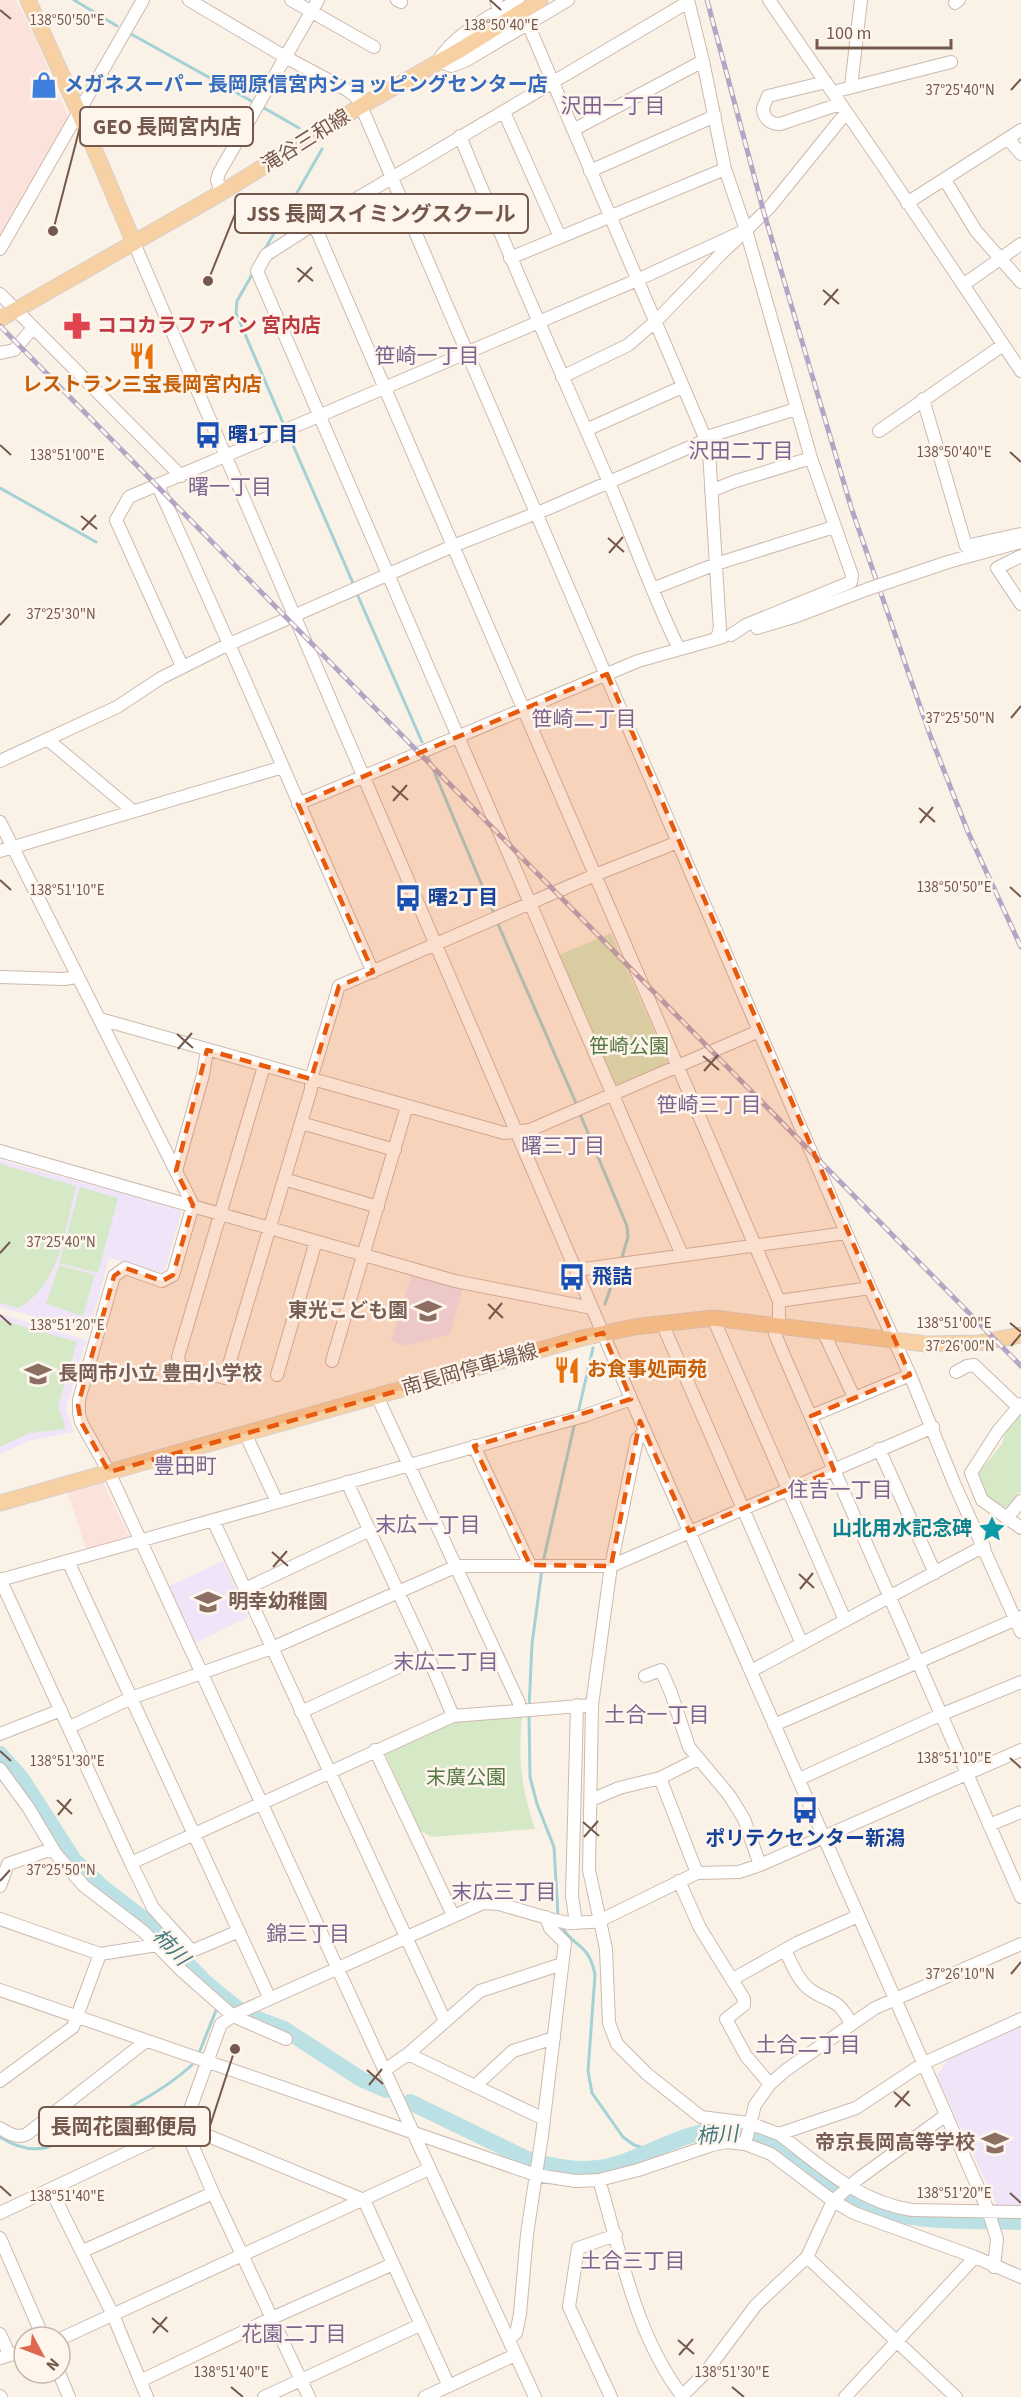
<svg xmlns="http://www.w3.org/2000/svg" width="1021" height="2397" viewBox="0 0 1021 2397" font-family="'Source Sans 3','Noto Sans JP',sans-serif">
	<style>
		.commercial { fill: #fbe3db }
		.education { fill: #efe4f8 }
		.green { fill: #d6e9c6 }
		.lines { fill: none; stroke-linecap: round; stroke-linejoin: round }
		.stream { stroke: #a3d1d6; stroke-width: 3 }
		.river { stroke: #bce1e4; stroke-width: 16 }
		.minor-casing { stroke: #cdb9ae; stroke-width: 14 }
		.major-casing { stroke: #d8d0cd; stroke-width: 17 }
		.minor { stroke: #fff; stroke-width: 12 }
		.major { stroke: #f7d1a3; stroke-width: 15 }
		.rail-casing { stroke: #b4a5c5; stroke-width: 5 }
		.rail { stroke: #fef6ed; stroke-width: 3; stroke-dasharray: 9; stroke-linecap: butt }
		.minor-bridge-casing { stroke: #cdb9ae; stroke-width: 14; stroke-linecap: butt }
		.minor-bridge { stroke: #fff; stroke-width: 12 }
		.marked { fill: #e8590c; fill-opacity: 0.2; stroke: #e8590c; stroke-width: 4.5; stroke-dasharray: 12 8; stroke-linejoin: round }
		.ticks { fill: none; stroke: #74584c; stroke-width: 2 }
		.labels { text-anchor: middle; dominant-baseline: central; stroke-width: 5; stroke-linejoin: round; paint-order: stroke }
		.shop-label { font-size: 20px; font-weight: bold; fill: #366cbe; stroke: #fef6ed; text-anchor: start }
		.street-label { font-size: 20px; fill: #74584c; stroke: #fef6ed }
		.health-label { font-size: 20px; font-weight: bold; fill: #be3a42; stroke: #fef6ed; text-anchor: start }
		.food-label { font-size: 20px; font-weight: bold; fill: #c56008; stroke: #fef6ed }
		.transit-label { font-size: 20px; font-weight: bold; fill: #164399; stroke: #fef6ed; text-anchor: start }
		.park-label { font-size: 20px; fill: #587945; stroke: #fef6ed }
		.education-label { font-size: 20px; font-weight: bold; fill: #785e54; stroke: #fef6ed; text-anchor: end }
		.culture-label { font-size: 20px; font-weight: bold; fill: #0d838f; stroke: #fef6ed; text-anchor: end }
		.neighbourhood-label { font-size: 21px; fill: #7e6490; stroke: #fef6ed }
		.water-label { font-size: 21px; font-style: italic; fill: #437a7f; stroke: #fef6ed }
		.ticks-label { font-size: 15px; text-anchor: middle; fill: #74584c; stroke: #fef6ed; stroke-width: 5; stroke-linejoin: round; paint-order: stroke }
		.leader { fill: none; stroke: #74584c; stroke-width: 2 }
		.callout-dot { fill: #74584c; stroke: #fef6ed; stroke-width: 2 }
		.callout { fill: #fef6ed; stroke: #74584c; stroke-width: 2 }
		.callout-label { font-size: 21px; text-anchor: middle; font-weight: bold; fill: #74584c }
	</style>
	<rect width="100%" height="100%" fill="#fbf2e7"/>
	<!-- commercial -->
	<path class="commercial" d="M0,0h16l18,35 35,83 -69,122z
		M102,1480l27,56 -43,13 -19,-59z"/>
	<!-- education -->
	<path class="education" d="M0,1160l179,49 2,5 -17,59 -55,-15 -20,74 -89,-25z
		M412,1274l51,14 -13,46 -44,12 -15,-5z
		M0,1314l86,26 -20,69 8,23 -43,8 -31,14z
		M223,1561l25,56 -52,26 -29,-56z
		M1021,2027v184l-22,-1 -62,-134 11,-17z"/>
	<!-- green -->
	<path class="green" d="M611,933l57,130 -55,23 -54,-131z
		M0,1164l76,22c-11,43 -16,100 -58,122l-18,-5z
		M80,1187l38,11 -20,75 -39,-10z
		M59,1265l36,10 -12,41 -37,-12z
		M0,1320l77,22 -19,64 8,23 -37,4 -29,14z
		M1021,1412v79l-17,19 -17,-13 -10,-22 25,-31 3,-11z
		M522,1716c-4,46 -1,69 13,113l-103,8 -13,-7 -34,-77 69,-31z"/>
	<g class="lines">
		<!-- stream -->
		<path class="stream" d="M74,0l43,26
			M131,34l124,69
			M264,108l35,20
			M265,249l57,-100
			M254,271l-17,30 -1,12 47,110
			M289,436l64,147
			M0,488l96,54
			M358,596l64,146
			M428,757l66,157
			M498,924l78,179
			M580,1114l47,112 1,11 -6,20
			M605,1304l11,-32
			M578,1413l15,-65
			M543,1562l32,-140
			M529,1708l3,-64 10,-75
			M529,1715l1,62 7,27 17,43 4,69
			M561,1925c11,23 28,16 34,50l-7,96 4,22 31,44 11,8 16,5
			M199,2053l18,-45
			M0,2137c14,9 31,15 48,10 7,-3 13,-8 20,-11 43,-19 89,-39 124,-71"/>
		<!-- river -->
		<path class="river" d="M0,1754l22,25 52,81 27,26 43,33 62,64 28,23 16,10 34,13 77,50 25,11
			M410,2102l115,56c27,9 57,15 85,8 43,-11 80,-41 126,-36 52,6 85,57 132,76 42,18 107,14 153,16"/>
		<defs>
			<path id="minor" d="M189,0l98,58 60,32 8,6 6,10 398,925 111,257 40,87 44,108 67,149
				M291,0l83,47
				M397,0l4,2
				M496,0l3,12
				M518,0c-28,17 -62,32 -80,61l13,5 14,-5 103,-61
				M688,0l15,61 22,108 21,61 65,228 41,117 -1,7 -105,43 -15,10
				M769,0l113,164 139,207
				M955,3l4,-3
				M528,24l178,416 3,11 10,164 1,13 -3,10
				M826,82l-58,14 -5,12c0,10 7,16 17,16l60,-20
				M851,87l10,-87
				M833,92l118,-30
				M504,112l56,125
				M573,130l130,-69
				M460,136c47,116 98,229 148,344 24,56 44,114 71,169
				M1009,140l12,14
				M590,171l125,-55
				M945,180l31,51 45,51
				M221,193l-4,-13 2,-7 99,-173
				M907,203l114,-73
				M314,224l465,1077v17l-4,16 10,24 236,539
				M134,243l511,1188 343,779 9,29 -3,28
				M0,249l143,-249
				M510,258l215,-89
				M963,285l58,-41
				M0,294l181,182
				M0,353l14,-3 19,-22
				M562,377l66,-32 28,-24 64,-66 49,-47 72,-89 7,-4
				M923,399l43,147 55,-12
				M586,430l96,-43
				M879,431l124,-86
				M158,486c74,161 143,324 215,486
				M711,491l22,-9 78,-24
				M1021,556l-24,12 24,36
				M948,562l73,-20
				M652,589l64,-25 118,-37
				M757,628l40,-12 71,-27
				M182,666l-66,-146 13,-23 508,-217 109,-50
				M47,739l86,72
				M0,761l117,-54 44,-29 64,-32 228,-100 94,-37 159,-69 4,-4 86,-27
				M298,804l340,-143 85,-24
				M0,822l193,383 -20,70 -11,6 -37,-13 -11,8 -35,124v13l2,9 28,50 426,925
				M0,851l283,-84
				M0,977l64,2 13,-2
				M100,1019l404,114 26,-3 229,-99
				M264,1066l-86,291 2,9 45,12 86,-289v-10l28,-93 256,-111 83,-33
				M301,1123l94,27
				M0,1151l455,130 137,27
				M176,1171l27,-96 4,-25
				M284,1179l94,28
				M682,1255l-425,-984 9,-16 48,-31 374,-222
				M577,1270l269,-37
				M779,1301l91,-13
				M713,1318l132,302
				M662,1323l140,321
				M823,1331l31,66
				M332,1361l75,-255
				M956,1372l11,-6 7,-1 44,42
				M277,1375l39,-134
				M377,1396l142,307v8
				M1021,1404l-23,27 -27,42 11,27 39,28
				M811,1416l99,-41
				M645,1431l-8,8 -26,127 -19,139 -3,165 17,79 3,74 8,21 30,30 54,43 48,6 30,11 77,-26 68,-45 97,-44
				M245,1433l32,69
				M474,1446l56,119
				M879,1449l56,124
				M347,1482l80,172 26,62
				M1007,1518l14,-17
				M213,1520l232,501
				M68,1561l202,438
				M0,1579l131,284 322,-147 139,-11
				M0,1580l584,-164 47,-17
				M245,1589l125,-59
				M751,1671l233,-125
				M645,1676l16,-6 10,23 18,54 40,48 15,24 16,46
				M301,1712l126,-58
				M774,1725l247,-108
				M70,1727l61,-29 141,-50 185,-82h154l322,-139
				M0,1734l61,-24
				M375,1750l78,165
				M0,1769l28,38 28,47 28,32 60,46 37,38 52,46 53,23
				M660,1778l37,95
				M799,1779l141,-64 81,-33
				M591,1800l28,-12 41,-10 38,-19
				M989,1825l32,-13
				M131,1863l22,45 39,43 47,-20
				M679,1881l21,47 44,71v6l-18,14 20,37 24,28
				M0,1886l8,-22 44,-15
				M0,1919l100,35 57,-9
				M576,1923l-4,-27 5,-191
				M785,1950c6,12 12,29 23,38 20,16 29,7 43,36
				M733,1979l64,-36 61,-27
				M0,1990l536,185 40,6 23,-1 39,-10 74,-25 15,-3 18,2 26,10 62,47 21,12 121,44 46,20
				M408,2054l136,65
				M385,2070l23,-16 72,-63 82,-27
				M0,2081l73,-54 27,-73
				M476,2085l37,-34 41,-13
				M0,2128c8,5 17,11 27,6l119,-93
				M779,2134c42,32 79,68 133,76l109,2
				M745,2144l10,-39 15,-21 16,-14 89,-62 146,-64
				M599,2180c22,73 36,155 84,217
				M51,2190l62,125 34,82
				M0,2213l184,-87 180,74 85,186
				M0,2238l43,99
				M83,2251l130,-58
				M807,2257l149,140
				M0,2334l9,20
				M60,2339l369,-170
				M509,2339l7,-6 4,-19 7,-80 15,-99 21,-176 2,-16 -15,-15 -4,-11
				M0,2358l24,-7
				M59,2373l10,24
				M140,2381l132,-63 121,-54
				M0,2396l1,1
				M264,2397l156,-72
				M309,2397l-96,-204 -29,-67 37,-102 15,-10 247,-111 16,1 55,16 15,3 22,-1 8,-1 98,-48 42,-1 21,-7 261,-115
				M425,2397l90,-42
				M611,2397l-42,-90 9,-59 38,-13
				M681,2397l24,-24 51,-68 51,-48 26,-56 25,-22 88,-64
				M845,2397l130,-140"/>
			<path id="major" d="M28,0l51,113 55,130
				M0,319l221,-126 140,-87 99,-56 80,-50
				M0,1503l582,-165 52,-11 79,-9 213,26 52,-1 43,-8"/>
		</defs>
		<!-- minor casing -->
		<use href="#minor" class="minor-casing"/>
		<!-- major casing -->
		<use href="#major" class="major-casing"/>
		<!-- minor -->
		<use href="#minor" class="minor"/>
		<!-- major -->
		<use href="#major" class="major"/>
		<defs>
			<path id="rail" d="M707,0l57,213 87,294 79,228 38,97 53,115
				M0,326l1021,1040"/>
		</defs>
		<!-- rail casing -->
		<use href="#rail" class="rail-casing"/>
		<!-- rail -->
		<use href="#rail" class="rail"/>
		<defs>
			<path id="minor-bridge" d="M868,589l80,-27"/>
		</defs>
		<!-- minor-bridge casing -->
		<use href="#minor-bridge" class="minor-bridge-casing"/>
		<!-- minor-bridge -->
		<use href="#minor-bridge" class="minor-bridge"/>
	</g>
	<!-- marked area -->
	<path class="marked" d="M607,674l303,701 -99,41 23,54 -145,61 -49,-110 -29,145 -81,-1 -56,-119 157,-47 -28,-66 -494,139 -28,-50 -3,-17 36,-129 11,-8 37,13 11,-6 20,-70 -17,-34 31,-121 104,29 28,-93 34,-14 -75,-168z"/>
	<!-- ticks -->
	<path class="ticks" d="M490,0l11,10M0,10l11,9M1011,90l10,-11M297,268l16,13M298,282l14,-15M823,290l16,14M824,305l14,-16M0,445l11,10M1010,452l11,10M81,516l16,13M82,530l14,-15M608,538l16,14M609,553l14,-16M0,625l10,-11M1011,718l10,-12M392,786l16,14M393,801l14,-16M919,808l16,14M920,823l13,-16M0,880l11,10M1010,887l11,10M177,1034l16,14M178,1049l14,-16M703,1056l16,14M704,1071l14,-16M0,1253l10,-11M488,1304l15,14M0,1315l11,10M489,1319l13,-16M1010,1323l11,9M1011,1346l10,-12M272,1552l16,14M273,1567l14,-16M799,1574l15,14M800,1589l13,-16M0,1751l11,10M1010,1758l11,10M57,1800l15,14M58,1815l13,-16M583,1822l16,14M584,1837l14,-16M0,1881l10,-11M1011,1974l10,-12M367,2070l16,14M369,2085l13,-16M894,2092l16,14M895,2107l14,-16M0,2186l11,10M1010,2193l11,10M152,2318l16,14M153,2333l14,-16M678,2340l16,14M679,2355l14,-16M231,2387l12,10M732,2387l12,10"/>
	<!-- icons -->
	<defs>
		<symbol id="shop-bare" viewBox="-9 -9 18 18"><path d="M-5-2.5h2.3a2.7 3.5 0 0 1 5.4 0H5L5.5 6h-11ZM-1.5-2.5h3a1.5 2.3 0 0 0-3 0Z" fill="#3f7fe0" stroke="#fef6ed" stroke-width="2.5" paint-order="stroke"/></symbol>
		<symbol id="pharmacy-bare" viewBox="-9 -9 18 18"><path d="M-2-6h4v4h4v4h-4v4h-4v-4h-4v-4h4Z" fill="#e0444e" stroke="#fef6ed" stroke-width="2.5" paint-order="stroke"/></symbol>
		<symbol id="restaurant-bare" viewBox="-9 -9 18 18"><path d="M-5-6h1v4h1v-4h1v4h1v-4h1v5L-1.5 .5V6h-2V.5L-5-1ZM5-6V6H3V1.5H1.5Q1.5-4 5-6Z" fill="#e8710a" stroke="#fef6ed" stroke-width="2.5" paint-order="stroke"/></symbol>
		<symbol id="bus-bare" viewBox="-9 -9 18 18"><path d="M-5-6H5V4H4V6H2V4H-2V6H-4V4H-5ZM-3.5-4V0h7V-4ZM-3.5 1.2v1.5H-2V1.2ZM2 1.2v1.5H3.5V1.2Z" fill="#1a4fb4" stroke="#fef6ed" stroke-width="2.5" paint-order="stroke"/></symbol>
		<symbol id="school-bare" viewBox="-9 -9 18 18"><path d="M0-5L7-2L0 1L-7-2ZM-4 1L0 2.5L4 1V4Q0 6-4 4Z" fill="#8d6e63" stroke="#fef6ed" stroke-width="2.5" paint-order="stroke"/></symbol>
		<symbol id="sight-bare" viewBox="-9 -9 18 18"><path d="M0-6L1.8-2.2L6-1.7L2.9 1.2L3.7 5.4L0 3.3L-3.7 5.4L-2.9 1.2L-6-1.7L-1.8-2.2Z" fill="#0f9aa8" stroke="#fef6ed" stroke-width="2.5" paint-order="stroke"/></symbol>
	</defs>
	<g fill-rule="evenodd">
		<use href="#shop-bare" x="25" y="66" width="38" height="38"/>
		<use href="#pharmacy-bare" x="58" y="307" width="38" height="38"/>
		<use href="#restaurant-bare" x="123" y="337" width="38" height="38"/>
		<use href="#bus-bare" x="189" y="416" width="38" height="38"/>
		<use href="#bus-bare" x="389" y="879" width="38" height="38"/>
		<use href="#bus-bare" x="553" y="1258" width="38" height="38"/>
		<use href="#school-bare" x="409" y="1292" width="38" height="38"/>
		<use href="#restaurant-bare" x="548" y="1351" width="38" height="38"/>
		<use href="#school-bare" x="19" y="1355" width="38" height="38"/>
		<use href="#sight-bare" x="973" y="1510" width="38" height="38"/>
		<use href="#school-bare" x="189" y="1583" width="38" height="38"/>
		<use href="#bus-bare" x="786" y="1791" width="38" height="38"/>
		<use href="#school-bare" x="976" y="2124" width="38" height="38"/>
	</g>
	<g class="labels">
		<!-- shop labels -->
		<g class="shop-label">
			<text x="64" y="85">メガネスーパー 長岡原信宮内ショッピングセンター店</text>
		</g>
		<!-- street labels -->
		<g class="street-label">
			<text transform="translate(306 141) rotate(-32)">滝谷三和線</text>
			<text transform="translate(470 1370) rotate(-16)">南長岡停車場線</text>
		</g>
		<!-- health labels -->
		<g class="health-label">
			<text x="97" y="326">ココカラファイン 宮内店</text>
		</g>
		<!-- food labels -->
		<g class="food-label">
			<text x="142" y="385">レストラン三宝長岡宮内店</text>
			<text x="587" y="1370" text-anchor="start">お食事処両苑</text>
		</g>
		<!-- transit labels -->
		<g class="transit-label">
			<text x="228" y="435">曙1丁目</text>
			<text x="428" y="898">曙2丁目</text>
			<text x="592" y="1277">飛詰</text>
			<text x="805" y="1839" text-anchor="middle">ポリテクセンター新潟</text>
		</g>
		<!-- park labels -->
		<g class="park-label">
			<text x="629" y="1047">笹崎公園</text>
			<text x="466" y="1778">末廣公園</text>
		</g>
		<!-- education labels -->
		<g class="education-label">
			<text x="408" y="1311">東光こども園</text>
			<text x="58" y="1374" text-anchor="start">長岡市小立 豊田小学校</text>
			<text x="228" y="1602" text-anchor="start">明幸幼稚園</text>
			<text x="975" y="2143">帝京長岡高等学校</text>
		</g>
		<!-- culture labels -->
		<g class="culture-label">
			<text x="972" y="1529">山北用水記念碑</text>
		</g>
		<!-- neighbourhood labels -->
		<g class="neighbourhood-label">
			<text x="613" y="106">沢田一丁目</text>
			<text x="427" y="356">笹崎一丁目</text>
			<text x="741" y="451">沢田二丁目</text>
			<text x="230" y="487">曙一丁目</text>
			<text x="584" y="719">笹崎二丁目</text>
			<text x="709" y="1105">笹崎三丁目</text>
			<text x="563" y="1146">曙三丁目</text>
			<text x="185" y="1466">豊田町</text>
			<text x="840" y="1490">住吉一丁目</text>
			<text x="428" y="1525">末広一丁目</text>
			<text x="446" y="1662">末広二丁目</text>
			<text x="657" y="1715">土合一丁目</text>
			<text x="504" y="1892">末広三丁目</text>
			<text x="308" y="1934">錦三丁目</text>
			<text x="808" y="2045">土合二丁目</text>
			<text x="633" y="2261">土合三丁目</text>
			<text x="294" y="2334">花園二丁目</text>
		</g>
		<!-- water labels -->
		<g class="water-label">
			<text transform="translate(171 1947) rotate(46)">柿川</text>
			<text transform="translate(717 2135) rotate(-4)">柿川</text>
		</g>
	</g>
	<g class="ticks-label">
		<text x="67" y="25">138°50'50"E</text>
		<text x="501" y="30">138°50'40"E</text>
		<text x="960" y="95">37°25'40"N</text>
		<text x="954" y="457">138°50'40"E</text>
		<text x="67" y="460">138°51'00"E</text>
		<text x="61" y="619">37°25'30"N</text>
		<text x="960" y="723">37°25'50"N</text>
		<text x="954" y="892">138°50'50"E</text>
		<text x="67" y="895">138°51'10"E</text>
		<text x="61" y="1247">37°25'40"N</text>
		<text x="954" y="1328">138°51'00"E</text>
		<text x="67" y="1330">138°51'20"E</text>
		<text x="960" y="1351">37°26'00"N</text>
		<text x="954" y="1763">138°51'10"E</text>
		<text x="67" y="1766">138°51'30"E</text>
		<text x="61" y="1875">37°25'50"N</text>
		<text x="960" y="1979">37°26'10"N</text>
		<text x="954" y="2198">138°51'20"E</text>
		<text x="67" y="2201">138°51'40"E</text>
		<text x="231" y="2377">138°51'40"E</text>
		<text x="732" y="2377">138°51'30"E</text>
	</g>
	<!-- callouts -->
	<path class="leader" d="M53 231L80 127M208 281L235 214M235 2049L210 2126"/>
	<g class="callout-dot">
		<circle cx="53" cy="231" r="6"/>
		<circle cx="208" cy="281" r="6"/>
		<circle cx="235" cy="2049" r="6"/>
	</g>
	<g class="callout">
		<rect x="80" y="107" width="173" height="39" rx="6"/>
		<rect x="235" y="194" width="293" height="39" rx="6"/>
		<rect x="39" y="2107" width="171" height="39" rx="6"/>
	</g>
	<g class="callout-label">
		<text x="167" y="134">GEO 長岡宮内店</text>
		<text x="381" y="221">JSS 長岡スイミングスクール</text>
		<text x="124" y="2134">長岡花園郵便局</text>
	</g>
	<!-- north arrow -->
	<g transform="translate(42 2355) rotate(131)"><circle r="28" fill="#fef6ed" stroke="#c7b7ad" stroke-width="1.5"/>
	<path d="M0-4.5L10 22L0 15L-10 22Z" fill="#df6752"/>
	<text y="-9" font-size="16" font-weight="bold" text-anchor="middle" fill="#74584c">N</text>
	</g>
	<!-- scale -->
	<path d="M817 39v9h134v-9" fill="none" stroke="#74584c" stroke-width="3"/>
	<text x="826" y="39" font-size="18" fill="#74584c" stroke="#fef6ed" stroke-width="4.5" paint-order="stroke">100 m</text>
</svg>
